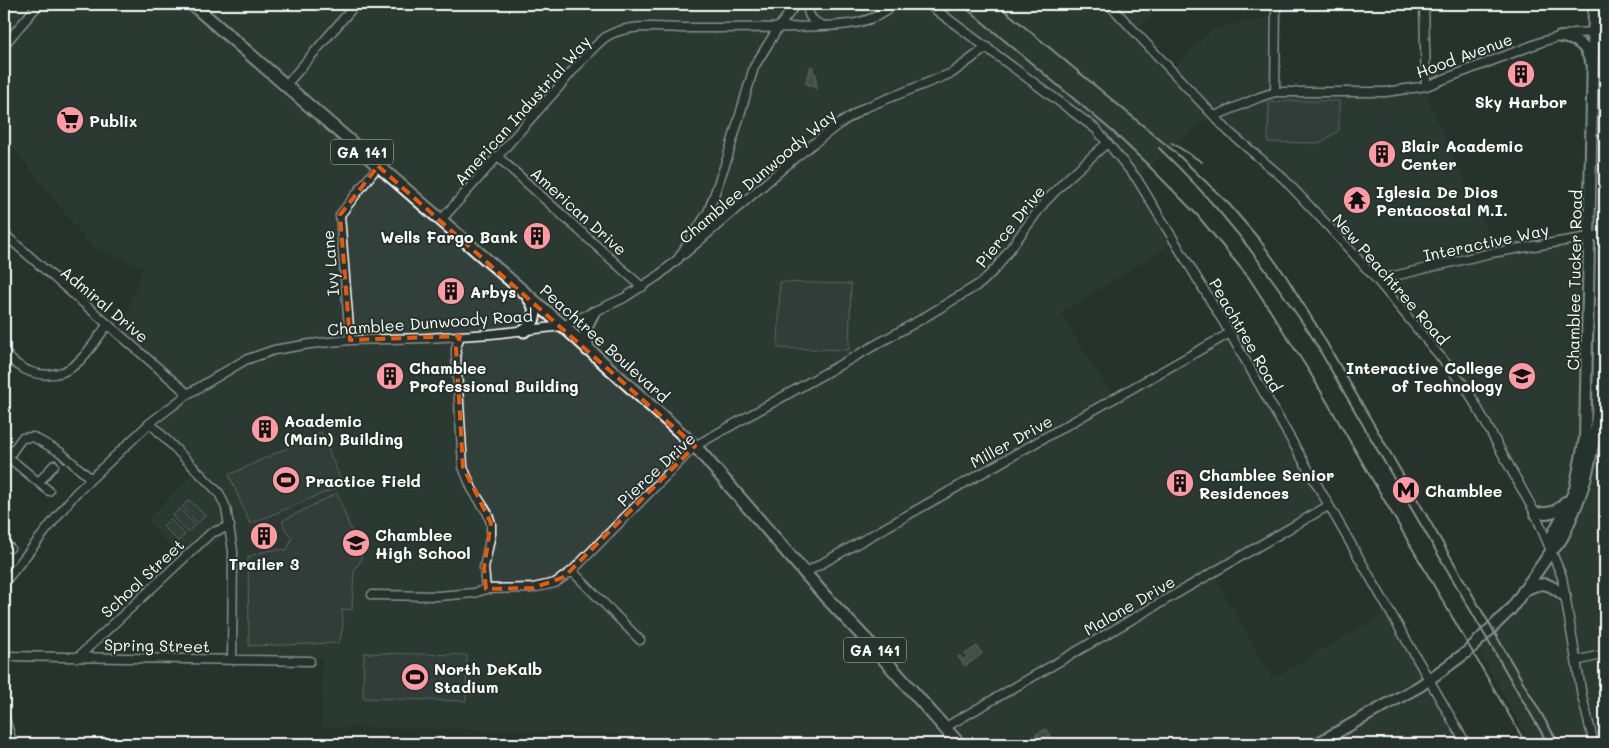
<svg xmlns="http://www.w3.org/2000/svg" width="1609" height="748" viewBox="0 0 1609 748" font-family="Mali,sans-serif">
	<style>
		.built { fill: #333f3a }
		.green { fill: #3e4944; stroke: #9ea4a2 }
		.water { fill: #67706c; stroke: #a4a9a7 }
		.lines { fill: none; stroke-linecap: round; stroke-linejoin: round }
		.minor-casing { stroke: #fff; stroke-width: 11 }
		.major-casing { stroke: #fff; stroke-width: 14 }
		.highway-casing { stroke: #fff; stroke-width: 15 }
		.minor { stroke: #26332d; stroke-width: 8 }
		.major { stroke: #26332d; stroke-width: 10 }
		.highway { stroke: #26332d; stroke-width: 11 }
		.rail { stroke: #fff; stroke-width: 2 }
		.marked { fill: none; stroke: #e8590c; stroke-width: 4; stroke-dasharray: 10 6; stroke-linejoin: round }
		.labels { text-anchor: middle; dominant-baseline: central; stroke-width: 4; stroke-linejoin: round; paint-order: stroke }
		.shield { fill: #26332d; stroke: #bec2c0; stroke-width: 1 }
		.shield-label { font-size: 15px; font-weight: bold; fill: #fff }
		.street-label { font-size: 16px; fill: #fff; stroke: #26332d }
		.poi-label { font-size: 16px; font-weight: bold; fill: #fff; stroke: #26332d; text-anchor: start }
	</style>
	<rect width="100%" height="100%" fill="#26332d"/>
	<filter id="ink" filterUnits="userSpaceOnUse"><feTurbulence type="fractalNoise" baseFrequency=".02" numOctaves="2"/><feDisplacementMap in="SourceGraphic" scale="10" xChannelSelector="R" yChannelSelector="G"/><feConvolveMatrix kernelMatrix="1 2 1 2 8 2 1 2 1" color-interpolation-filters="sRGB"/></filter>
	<g filter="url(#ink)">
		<!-- built -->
		<path class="built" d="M4,4h1162l-33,28 37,40 44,-44 64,-12 -3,75 89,-2 59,1 74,161 108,-12v505h-74l-59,-105 41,-33 22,-32 29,-26 -39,-67 -60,-95 -166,-192 -85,-80 -77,62 40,65 -116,72 45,74 11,9 113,-63 98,173 -118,62 62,111 118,-69 81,134h-747l-6,-5 -215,-9 -182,-3 1,-69h-95l4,-27v-78l-4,-19 -41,29 -40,-43 54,-53 -42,-42 20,-18 17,-10 -9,-6 -65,-61 22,-62 -52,-22 -87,-110z"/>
		<!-- green -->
		<path class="green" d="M1284,101h55v29l-19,13 -52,-1 1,-39z
			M780,282l71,2 -2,66 -71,-2z
			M321,432l22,53 -93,39 -21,-49z
			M337,493l25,66 -8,11 -2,40 -10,-1 1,17 -4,17 -90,3 -1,-89c14,-6 25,-8 39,-7l5,-13 -6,-6 -4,-10z
			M189,500l16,15 -7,8 -16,-16z
			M180,509l15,16 -7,7 -16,-16z
			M170,519l15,16 -7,6 -15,-15z
			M364,653l103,2 -1,46 -103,-3z"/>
		<!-- water -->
		<path class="water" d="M810,67h3v7h3v10l2,2 -1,3 -12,-6 2,-3v-5h2z
			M977,646l5,8 -17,12 -7,-9 2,-1 3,4 4,-3 -2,-3z
			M1046,729l8,14 -15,1 -4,-7 1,-3z"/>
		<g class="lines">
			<defs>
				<path id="minor" d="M808,4c-1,11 4,18 14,21
					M928,4l168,125 41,50 87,144 242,421
					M1109,4l120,128 54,46 48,51 46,51 90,109 68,124 27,64 20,119 12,48
					M1424,4l2,82
					M4,45l35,-41
					M286,85l70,-81
					M1275,92l1,-88
					M1215,116l45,-19 15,-5h111l40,-6 118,-45 30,-8 25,-1
					M497,156l145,131
					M441,220c40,-44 78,-89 118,-133 10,-12 37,-45 50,-52 20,-11 49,-8 71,-7 39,0 78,0 117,-1 33,-2 72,2 97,-23
					M4,234l184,160
					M684,254l112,-97 43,-33 25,-16 88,-35 35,-26
					M1377,280l114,-27 110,-18
					M460,336l-4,12v6l7,113 9,22 15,23 4,11v11l-7,34 2,21
					M350,340l-10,-125 38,-49
					M4,351c4,5 8,11 14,14 17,13 42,13 58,-1 13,-11 22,-27 32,-40
					M150,423l69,70 7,15 7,43 -1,109
					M8,457l41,34
					M4,463l18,-25 11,-1 27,15 31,27
					M39,482l15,-17
					M4,543l6,5
					M572,571l68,69
					M805,573l425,-240
					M4,583l71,-89 75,-71 38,-29 57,-34 29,-10 36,-6 40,-4 77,-2 64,-4 72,-8 61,-28 34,-22 20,-17 30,-47 19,-53 27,-92 24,-39 18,-24
					M372,595l66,1 36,-3 12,-4 47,-1 22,-5 17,-12 123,-125 225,-126 61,-37 15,-15 48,-65 23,-24 40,-36
					M4,656l306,5
					M77,658l134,-125 19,-7
					M1576,661l29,-7
					M4,716l9,28
					M944,728l384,-222"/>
				<path id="major" d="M1560,37c17,2 25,7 30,23
					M1535,513c13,1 22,0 30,-11
					M1552,550l1,-16 15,-29 7,-16 10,-51 9,-434
					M1523,591c20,-11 26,-8 42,5
					M1316,744l104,-58 47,-34 44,-43 41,-59c10,-8 14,-20 19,-32 17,-37 24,-73 27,-113l7,-378"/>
				<path id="highway" d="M192,4l371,322 132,120 129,149 52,55 83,94
					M524,331c13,-9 14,-22 4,-34
					M588,350c-4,-15 -3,-24 5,-37"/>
			</defs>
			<!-- minor casing -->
			<use href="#minor" class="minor-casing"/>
			<!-- major casing -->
			<use href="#major" class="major-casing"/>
			<!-- highway casing -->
			<use href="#highway" class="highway-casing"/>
			<!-- minor -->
			<use href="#minor" class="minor"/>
			<!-- major -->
			<use href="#major" class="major"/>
			<!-- highway -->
			<use href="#highway" class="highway"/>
			<!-- rail -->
			<path class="rail" d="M961,4l151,127 35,33 50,51 52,63 60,93 217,373
				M997,4l179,149 53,51 30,35 27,37 34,55 239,413
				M1172,143l30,19
				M1159,148c61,58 105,117 151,186l238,410"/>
		</g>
	</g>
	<!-- marked area -->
	<path d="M0 0H1609V748H0ZM378,166l317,280 -131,131 -31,11 -47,1 -2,-21 7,-45 -28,-56 -7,-119 4,-12 -110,4 -10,-125z" fill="#26332d" fill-opacity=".55" fill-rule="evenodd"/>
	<path class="marked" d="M378,166l317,280 -131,131 -31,11 -47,1 -2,-21 7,-45 -28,-56 -7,-119 4,-12 -110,4 -10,-125z"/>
	<!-- icons -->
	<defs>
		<symbol id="building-disc" viewBox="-11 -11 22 22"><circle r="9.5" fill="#ff9aa2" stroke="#26332d"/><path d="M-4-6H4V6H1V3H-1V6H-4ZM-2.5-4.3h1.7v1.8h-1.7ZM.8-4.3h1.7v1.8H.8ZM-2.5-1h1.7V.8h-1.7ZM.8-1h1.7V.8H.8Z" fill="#111"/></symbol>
		<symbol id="supermarket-disc" viewBox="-11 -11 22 22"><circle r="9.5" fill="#ff9aa2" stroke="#26332d"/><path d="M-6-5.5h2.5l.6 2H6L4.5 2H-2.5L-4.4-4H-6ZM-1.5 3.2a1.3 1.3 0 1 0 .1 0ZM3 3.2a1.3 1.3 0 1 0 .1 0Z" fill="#111"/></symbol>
		<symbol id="temple-disc" viewBox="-11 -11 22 22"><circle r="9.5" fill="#ff9aa2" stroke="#26332d"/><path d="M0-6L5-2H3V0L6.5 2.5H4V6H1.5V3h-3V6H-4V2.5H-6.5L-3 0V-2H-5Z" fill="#111"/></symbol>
		<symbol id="university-disc" viewBox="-11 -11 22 22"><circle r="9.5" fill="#ff9aa2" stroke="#26332d"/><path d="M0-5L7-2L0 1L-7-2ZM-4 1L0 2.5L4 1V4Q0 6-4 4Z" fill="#111"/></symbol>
		<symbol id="stadium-disc" viewBox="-11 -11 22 22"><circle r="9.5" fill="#ff9aa2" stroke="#26332d"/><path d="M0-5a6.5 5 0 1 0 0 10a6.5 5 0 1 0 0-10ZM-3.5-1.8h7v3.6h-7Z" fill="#111"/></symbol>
		<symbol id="metro-disc" viewBox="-11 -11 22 22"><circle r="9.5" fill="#ff9aa2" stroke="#26332d"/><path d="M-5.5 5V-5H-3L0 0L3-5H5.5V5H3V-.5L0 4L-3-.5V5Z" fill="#111"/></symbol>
		<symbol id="school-disc" viewBox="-11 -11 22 22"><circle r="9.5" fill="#ff9aa2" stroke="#26332d"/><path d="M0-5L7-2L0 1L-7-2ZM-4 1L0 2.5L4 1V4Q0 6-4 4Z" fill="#111"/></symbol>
	</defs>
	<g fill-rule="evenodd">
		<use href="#building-disc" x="1505" y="58" width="32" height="32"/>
		<use href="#supermarket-disc" x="54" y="104" width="32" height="32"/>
		<use href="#building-disc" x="1366" y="138" width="32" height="32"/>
		<use href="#temple-disc" x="1341" y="184" width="32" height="32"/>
		<use href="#building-disc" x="521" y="220" width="32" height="32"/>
		<use href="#building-disc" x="435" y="275" width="32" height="32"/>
		<use href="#building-disc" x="374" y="360" width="32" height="32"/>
		<use href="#university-disc" x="1506" y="360" width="32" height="32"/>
		<use href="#building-disc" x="249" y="413" width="32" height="32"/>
		<use href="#stadium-disc" x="270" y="464" width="32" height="32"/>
		<use href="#building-disc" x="1164" y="467" width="32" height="32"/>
		<use href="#metro-disc" x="1390" y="474" width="32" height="32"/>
		<use href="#building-disc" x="248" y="520" width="32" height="32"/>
		<use href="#school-disc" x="340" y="527" width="32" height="32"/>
		<use href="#stadium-disc" x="399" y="661" width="32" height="32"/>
	</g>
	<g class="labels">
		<!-- shield labels -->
		<g class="shield">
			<rect x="331" y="139.5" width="62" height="25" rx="4"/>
			<rect x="844" y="637.5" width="62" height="25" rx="4"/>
		</g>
		<g class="shield-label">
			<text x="362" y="152">GA 141</text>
			<text x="875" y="650">GA 141</text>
		</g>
		<!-- street labels -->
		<g class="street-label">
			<text transform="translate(1464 55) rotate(-20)">Hood Avenue</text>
			<text transform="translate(522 110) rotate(-48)">American Industrial Way</text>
			<text transform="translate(757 176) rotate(-40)">Chamblee Dunwoody Way</text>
			<text transform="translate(579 211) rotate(42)">American Drive</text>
			<text transform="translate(1010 226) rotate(-51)">Pierce Drive</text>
			<text transform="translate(1486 242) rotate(-12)">Interactive Way</text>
			<text transform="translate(330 263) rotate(-95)">Ivy Lane</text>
			<text transform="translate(1391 279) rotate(49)">New Peachtree Road</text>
			<text transform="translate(1574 280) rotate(-89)">Chamblee Tucker Road</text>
			<text transform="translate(105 304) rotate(40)">Admiral Drive</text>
			<text transform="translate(430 322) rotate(-4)">Chamblee Dunwoody Road</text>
			<text transform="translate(1246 335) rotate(60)">Peachtree Road</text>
			<text transform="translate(605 343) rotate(42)">Peachtree Boulevard</text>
			<text transform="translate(1011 441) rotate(-29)">Miller Drive</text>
			<text transform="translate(656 469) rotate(-43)">Pierce Drive</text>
			<text transform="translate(142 578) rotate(-43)">School Street</text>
			<text transform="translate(1129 605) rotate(-30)">Malone Drive</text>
			<text transform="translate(157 645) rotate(1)">Spring Street</text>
		</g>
		<!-- poi labels -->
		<g class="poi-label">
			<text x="1521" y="101" text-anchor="middle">Sky Harbor</text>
			<text x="89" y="120">Publix</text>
			<text x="1401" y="145">Blair Academic<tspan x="1401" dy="18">Center</tspan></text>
			<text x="1376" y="191">Iglesia De Dios<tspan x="1376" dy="18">Pentacostal M.I.</tspan></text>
			<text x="518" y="236" text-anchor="end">Wells Fargo Bank</text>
			<text x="470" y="291">Arbys</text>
			<text x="409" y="367">Chamblee<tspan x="409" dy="18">Professional Building</tspan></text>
			<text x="1503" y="367" text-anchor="end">Interactive College<tspan x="1503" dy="18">of Technology</tspan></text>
			<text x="284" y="420">Academic<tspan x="284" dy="18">(Main) Building</tspan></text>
			<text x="1199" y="474">Chamblee Senior<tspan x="1199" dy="18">Residences</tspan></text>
			<text x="305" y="480">Practice Field</text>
			<text x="1425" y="490">Chamblee</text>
			<text x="375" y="534">Chamblee<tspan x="375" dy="18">High School</tspan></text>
			<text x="264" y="563" text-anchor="middle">Trailer 3</text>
			<text x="434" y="668">North DeKalb<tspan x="434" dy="18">Stadium</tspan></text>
		</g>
	</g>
	<!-- margin -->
	<rect width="1609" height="748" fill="none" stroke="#26332d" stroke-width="20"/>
	<rect x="10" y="10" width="1589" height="728" fill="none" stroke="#fff" stroke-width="2" filter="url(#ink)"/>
</svg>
